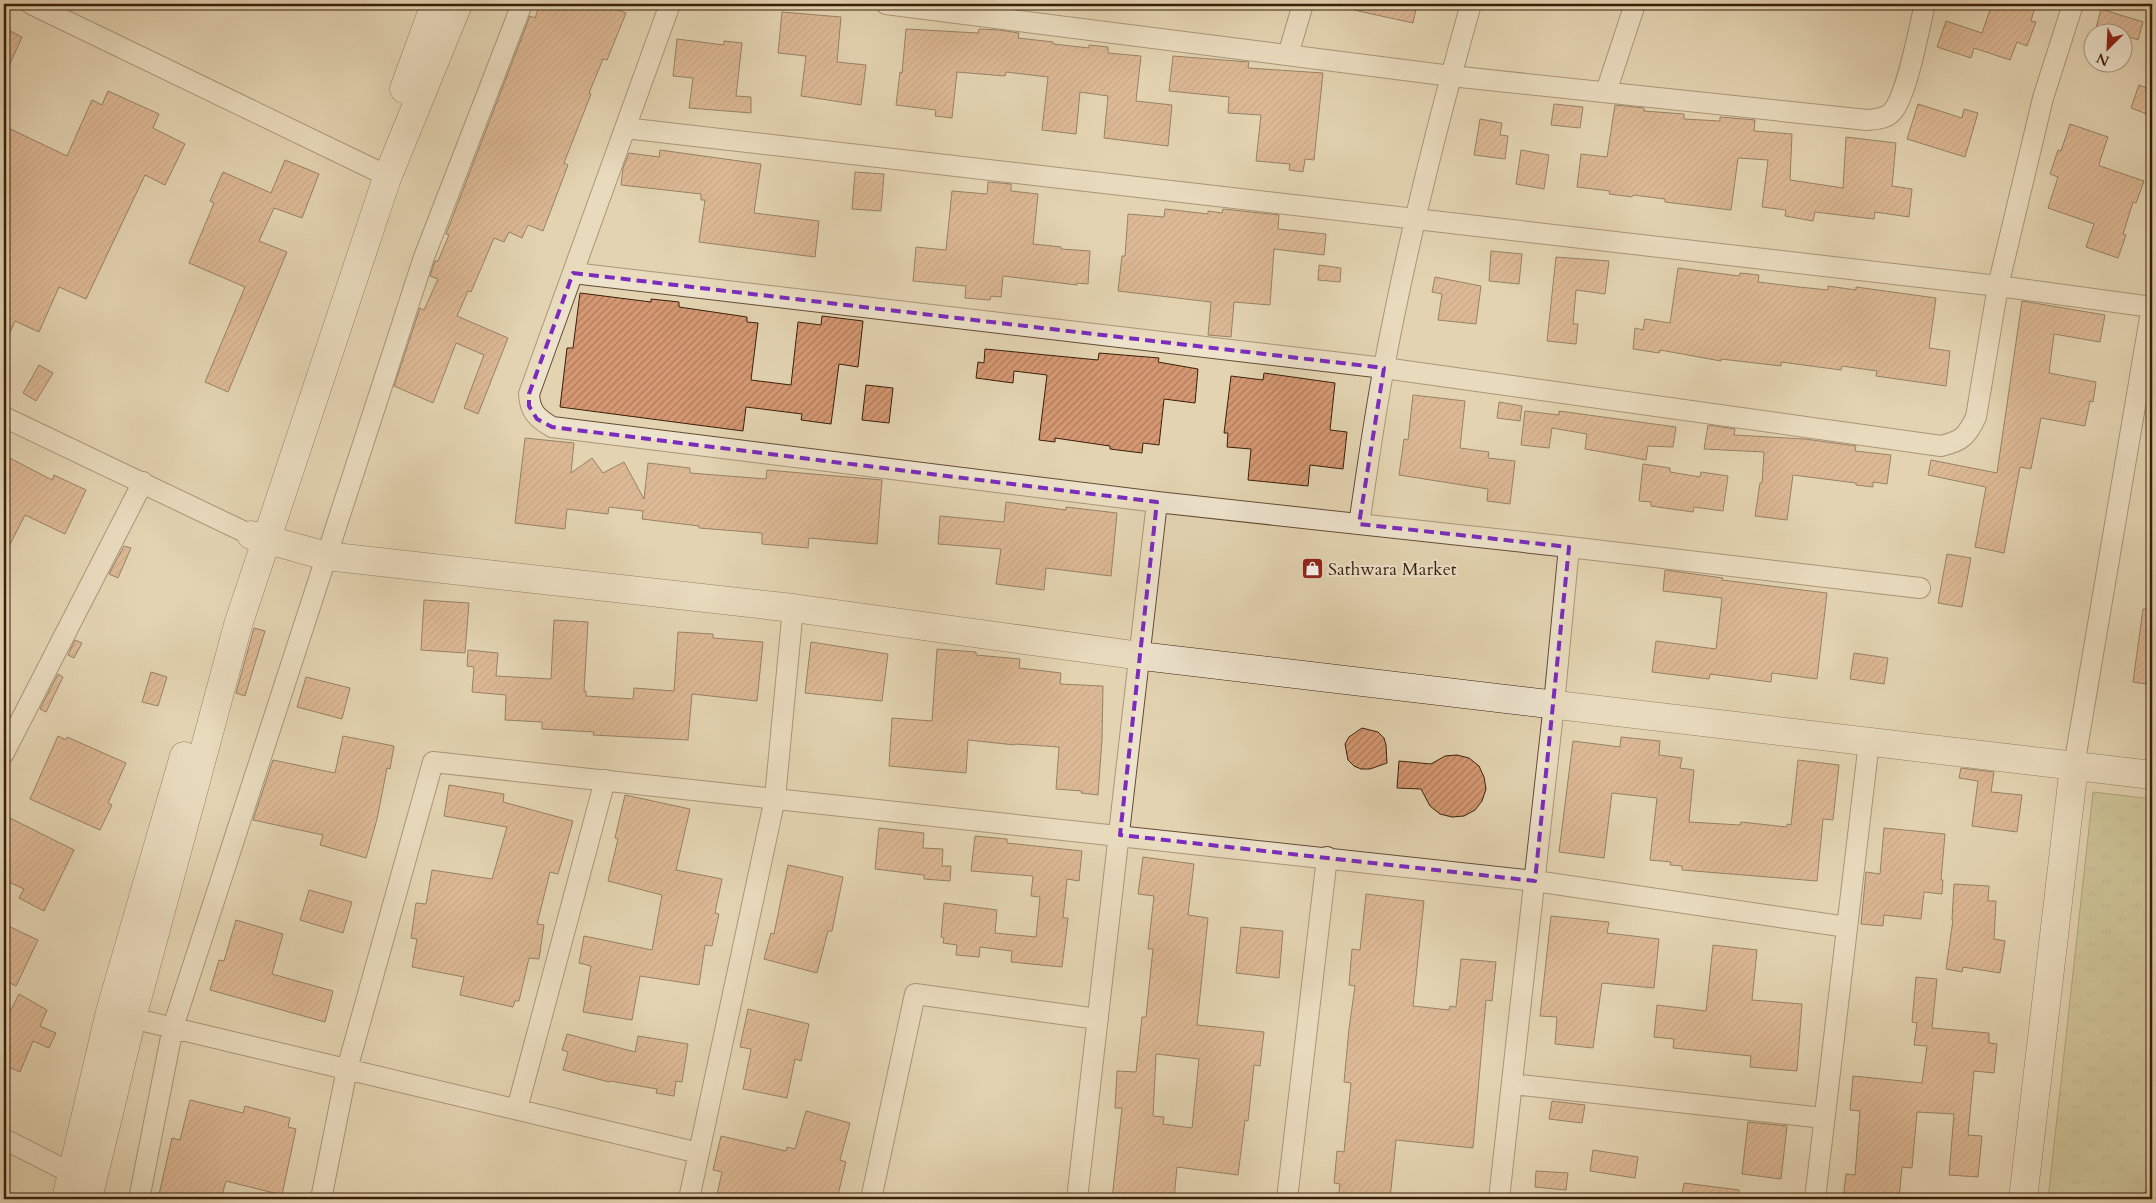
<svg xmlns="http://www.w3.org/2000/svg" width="2156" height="1203" viewBox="0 0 2156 1203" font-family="Cardo,serif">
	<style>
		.grass { fill: url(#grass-tufts); stroke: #7a6c48 }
		.building { fill: url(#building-hatch); stroke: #391f0b; fill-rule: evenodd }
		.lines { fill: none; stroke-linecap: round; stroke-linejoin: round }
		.street-casing { stroke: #644c34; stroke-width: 22 }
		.secondary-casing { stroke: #391f0b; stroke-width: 29 }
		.street { stroke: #ede2cc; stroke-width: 20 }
		.secondary { stroke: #ede2cc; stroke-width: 28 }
		.marked { fill: none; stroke: #7b2cbf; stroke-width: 4; stroke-dasharray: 10 6; stroke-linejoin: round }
		.labels { text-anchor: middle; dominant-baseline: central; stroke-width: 4; stroke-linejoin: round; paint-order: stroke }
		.poi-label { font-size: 18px; fill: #391f0b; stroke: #ede2cc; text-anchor: start }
	</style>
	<defs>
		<pattern id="grass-tufts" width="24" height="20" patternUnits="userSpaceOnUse" patternTransform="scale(1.25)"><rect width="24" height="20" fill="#bbba86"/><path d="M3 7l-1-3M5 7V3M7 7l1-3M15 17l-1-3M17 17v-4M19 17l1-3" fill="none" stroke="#a29f72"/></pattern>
		<pattern id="building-hatch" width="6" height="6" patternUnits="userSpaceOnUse" patternTransform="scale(1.25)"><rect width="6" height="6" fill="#d59872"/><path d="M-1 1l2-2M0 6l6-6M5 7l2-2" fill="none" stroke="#ae7b5c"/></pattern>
	</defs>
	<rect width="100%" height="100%" fill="#e3d3b1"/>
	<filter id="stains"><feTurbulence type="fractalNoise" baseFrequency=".004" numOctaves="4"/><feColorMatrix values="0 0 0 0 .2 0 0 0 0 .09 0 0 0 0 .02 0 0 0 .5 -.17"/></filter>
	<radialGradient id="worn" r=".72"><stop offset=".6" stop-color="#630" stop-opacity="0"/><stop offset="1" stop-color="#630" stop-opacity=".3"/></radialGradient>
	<!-- grass -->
	<path class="grass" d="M2093,792l59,7v400h-104z"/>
	<!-- building -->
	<path class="building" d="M540,4h63l23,9 -19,47 -4,-1 -14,34 2,1 -27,69 4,2 -25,66 -15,-6 -6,13 -13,-6 -5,10 -10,-4 -23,54 -3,-1 -11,25 51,22 -30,76 -14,-6 20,-53 -28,-12 -23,60 -39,-17 26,-78 4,2 14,-31 -8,-3 5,-15h3l11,-26 -3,-1 84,-218 5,2z
		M1354,4h63l-4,19 -59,-13z
		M1992,4h44l-5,17 5,1 -9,24 -10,-4 -7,18 -36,-12 -3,10 -34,-11 9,-26 36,12z
		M2101,9l42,13 -5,18 -14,-5v-3h-29z
		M782,12l59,5 -4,45 29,3 -5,40 -60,-9 5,-40 -28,-3z
		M4,28l18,9 -18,40z
		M906,29l72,4 1,-4 20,1 20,3 -1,5 35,4v2l36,4v-3l19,2v6l33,3 -5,45 36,4 -4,41 -64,-8 4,-42 -28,-4 -4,42 -34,-4 6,-53 -42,-5 -1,4 -48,-4 -5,46 -17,-2 1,-6 -40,-5 4,-33 2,1z
		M677,39l47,6v-4l18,2 -6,53 15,1v16l-62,-5 4,-30 -20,-2z
		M1173,56l76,6 -1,6 75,5 -9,87 -9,-1 -2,13 -14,-2 1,-6 -34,-3 5,-46 -33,-2 1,-16 -60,-6z
		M2139,85l13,5v26l-21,-8z
		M108,91l51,23 -6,14 32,16 -20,41 -20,-10 -59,124 -27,-12 -20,45 -24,-11 -11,25v-220l63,30 25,-56 10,5z
		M1554,104l29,3 -3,21 -29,-3z
		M1918,104l44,14 2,-9 14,4 -13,44 -58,-18z
		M1615,105l29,3v3l40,3v5l36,2v-4l35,3 -1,11 38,3 -2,46 53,8 3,-51 50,6 -4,43 20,3 -3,28 -34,-5 -1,7 -59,-7 -2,9 -28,-5 1,-6 -24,-3 6,-47 -30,-2 -7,52 -66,-8v-3l-32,-4 -1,2 -23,-3 1,-3 -33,-4 4,-33 26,3z
		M1480,119l22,4 -2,12 8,1 -3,23 -31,-4z
		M2070,124l38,13 -9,27 1,2 44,15 -8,22 -3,-1 -10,32 3,1 -8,23 -32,-11 8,-23 -46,-16 10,-31 -8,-3 8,-24 3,1z
		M660,150l101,14 -7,49 65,8 -4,36 -116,-15 6,-42h-4v-6l-80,-9 2,-17 6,-15 30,4z
		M1521,150l28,5 -5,34 -28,-5z
		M285,160l34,14 -17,44 -28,-10 -15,33 28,11 -59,140 -23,-10 40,-95 -56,-24 25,-60 -4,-2 13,-29 48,21z
		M855,172l29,2 -3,37 -29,-2z
		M988,182l23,2v7l27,3 -5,50 28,3v2l29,2 -2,33 -11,-1v2l-74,-9 -2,21 -10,-1 -1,4 -25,-2 1,-12 -53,-5 3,-34 30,3 6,-59 35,3z
		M1165,209l43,5v-3l14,2 1,-4 56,6 -1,14 48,5 -2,21 -50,-6 -4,56 -36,-3 -3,35 -23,-2 3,-33 -93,-11 4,-35h3l3,-42 36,3z
		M1491,251l31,3 -3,30 -30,-3z
		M1556,257l53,4 -4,33 -29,-4 -3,34h5l-2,20 -29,-3z
		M1319,265l22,3 -1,14 -22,-2z
		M1678,268l61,8 1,-3 19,2 -1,7 41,5 29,3v-4l28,4v-3l80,11 -7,50 21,3 -4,35 -70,-10 1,-5 -35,-5 -1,4 -60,-8v4l-60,-7v2l-61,-11 -1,3 -26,-4 2,-21 8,2 2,-11 25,4z
		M1435,277l46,9 -5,38 -38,-4 4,-26 -10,-2z
		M580,293l71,9v-3l28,3v5l68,10v5l11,1 -7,57 40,5 7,-63 23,3 1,-9 41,5 -5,46 -19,-3 -8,60 -30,-4 1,-6 -56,-7 -3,24 -183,-24 7,-59h6z
		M2022,301l83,14 -5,27 -46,-8 -5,39 47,9 -3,20 -3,-1 -5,25 -44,-8 -10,51 -11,-2 -16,86 -29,-6 11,-60 -58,-12 3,-15 66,13z
		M985,349l113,11 1,-7 60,5 -1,4 40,7 -3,34 -31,-4 -5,46 -16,-2 -1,10 -32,-4v-3l-55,-8v4l-16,-2 8,-65 -33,-4 -1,12 -37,-5 2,-16 6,1z
		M39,365l14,8 -17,28 -13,-8z
		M1264,373l71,10 -5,47 17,2 -4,37 -33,-4 -2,21 -60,-6 3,-31 -24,-2 1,-14h-4l7,-57 32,4z
		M866,385l27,3 -4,35 -27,-3z
		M1413,395l52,6 -5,47 29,4 -1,6 27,3 -5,43 -23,-3 1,-12 -89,-14 5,-36 4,1z
		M1499,402l23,4 -2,15 -23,-3z
		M1525,411l34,4v-4l117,16 -3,20 -25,-1 -2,14 -32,-6 -29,-5 2,-15 -35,-6 -3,20 -28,-3z
		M1708,425l27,4 -1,6 71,4 51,7 -1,5 36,4 -4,29 -14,-2v5l-17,-2v-2l-63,-8 -6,45 -32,-4 5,-33h2l2,-31 -60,-3z
		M525,438l49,5 -3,30 21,-15 11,15 21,-11 20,37 4,-36 42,5v5l76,6 1,-9 115,10 -5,64 -68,-6 -1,10 -46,-4v-11l-63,-5v-2l-57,-7 1,-8 -34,-4 -1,7 -41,-5 -2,20 -50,-6z
		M4,455l48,25 2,-5 32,15 -21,44 -40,-19 -21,41z
		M1643,464l27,4v4l30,5 1,-5 27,4 -5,35 -29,-4 -1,5 -42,-6v-4l-12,-1z
		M1006,502l60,8v-3l51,6 -6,63 -65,-8 -2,22 -48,-6 5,-35 -63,-5 2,-28 64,6z
		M124,546l7,2 -13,30 -9,-4z
		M1947,554l24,4 -9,49 -24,-4z
		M1665,570l58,8 -1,2 105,13 -10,86 -45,-6 -1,9 -61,-8 -1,5 -57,-7 4,-31 60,8 6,-51 -59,-7z
		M424,600l45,3 -4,50 -44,-3z
		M2143,609h9v76l-19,-3z
		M554,620l34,2 -4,69h2v5l47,3 1,-11 40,3 4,-59 35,2v4l50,4 -6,59 -65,-7 -4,46 -95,-5 1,-3 -52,-3v-7l-37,-2 1,-25 -34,-3 2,-25 -7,-1 1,-16 30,3 -2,23 55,3z
		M254,628l11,3 -20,65 -9,-3z
		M75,640l7,3 -8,15 -6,-3z
		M811,642l77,12 -6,47 -77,-8z
		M937,649l39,3v3l44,4 -1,9 42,5 -1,11 43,2 -1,54 -4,55 -17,-2 1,-2 -26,-2 3,-42 -44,-3v1l-47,-5 -2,33 -77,-7 3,-48 40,3z
		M1854,653l34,5 -4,26 -34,-5z
		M151,672l16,5 -9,29 -16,-4z
		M58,674l5,3 -17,35 -6,-3z
		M306,677l44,11 -8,31 -45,-12z
		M1362,728l16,4 6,6 2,7 1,18 -17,6h-9l-7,-3 -6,-6 -3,-16 4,-7z
		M58,736l8,4 1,-3 59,26 -18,40 4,2 -12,25 -70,-31z
		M343,736l51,10 -4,23 -3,-1 -10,51 -11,39 -46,-13 3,-10 -70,-15 20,-60 62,13z
		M1621,737l39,4 -1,14 23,3 -2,10 14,2 -5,52 51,3 1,-3 46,5v-3l4,1 7,-65 41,5 -6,55 -10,-1 -6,62 -135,-11v-4l-12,-1 1,-3 -21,-2 7,-62 -45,-5 -8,65 -45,-6 14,-111 47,6z
		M1457,755l12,3 10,8 5,11 2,12 -4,12 -7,9 -11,6 -12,1 -12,-3 -10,-8 -9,-17 -24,-1 2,-27 32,3 14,-8z
		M1961,768l33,4 -3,20 31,3 -5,37 -45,-6 6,-45 -19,-3z
		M449,785l55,9 -1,8 70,19 -15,53 -8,-2 -13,52 7,1 -5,34 -10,-1 -10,43h-4l-2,6 -53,-12 4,-18 -52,-10 5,-28 -6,-1 5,-35 10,1 6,-34 60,9 15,-52 -63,-11z
		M625,795l65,14 -14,61 46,9 -7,34 4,1 -7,32 -7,-1 -6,40 -59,-9 -8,44 -49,-8 8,-46 -12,-3 5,-27 68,14 10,-55 -54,-14 10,-42 -3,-1z
		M4,815l70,35 -30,61 -25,-13 5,-9 -20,-9z
		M879,828l45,5 -1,15 20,1 -1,17h9l-1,15 -26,-2v-4l-49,-6z
		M1884,828l61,6 -4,46h2l-1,14 -18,-2 -3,27 -37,-4 -1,11 -22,-2 5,-52 14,2z
		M975,836l32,3v4l75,8 -3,30 -12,-2 -4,39h5l-6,49 -51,-5 1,-11 -32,-4 -1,10 -23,-2 1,-10 -14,-2 1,-5 -3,-1 3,-34 53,7 -2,23 41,4 4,-40 -9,-1 2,-20 -62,-5z
		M1143,857l51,7 -6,51 20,3 -11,107 67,7 -4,34 -6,-1 -6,56 -3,-1 -7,55 -61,-8 -3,32h-62l10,-91h-7l2,-37 19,1 6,-55h4l7,-68h-5l6,-53 -16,-2zM1156,1054l43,5 -7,69 -29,-4 1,-7 -11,-1z
		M788,865l55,12 -11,54h-4l-11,42 -53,-14 7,-26 3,1z
		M1954,884l35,2 -1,15h8l-2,38 11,2 -5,32 -37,-6 -1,5 -16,-3 7,-49h-1z
		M309,890l43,12 -9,31 -43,-13z
		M1366,894l58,7 -11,105 36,4 1,-4 6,1 5,-48 35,3 -4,39 -6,-1 -13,148 -77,-8 -6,59h-52l2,-15 -6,-1 3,-32 7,1 7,-69 -7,-1 5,-53 6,-43 -6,-1 3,-36 8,1z
		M1551,916l58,6 -2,11 52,6 -5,49 -52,-5 -9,65 -38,-4 2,-27 -17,-1z
		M236,920l47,14 -11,40 61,17 -8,31 -115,-32 9,-30 5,1z
		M4,924l34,16 -22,46 -12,-6z
		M1241,927l42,4 -4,47 -43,-5z
		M1713,945l44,5 -5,50 50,4 -5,67 -47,-4 1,-11 -78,-8 1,-9 -20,-2 3,-32 49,6z
		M1916,977l21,2 -5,49 57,5v10l8,1 -3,29 -20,-2 -6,64 14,1 -4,41 -29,-2 5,-61 -37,-2 -5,56 -10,-1 -3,32h-56l3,-25 9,1 5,-64 -10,-1 3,-34 69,7 5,-37 -13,-1 3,-22 -5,-1z
		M19,994l28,16 -7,16 16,7 -7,15 -16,-7 -13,31 -16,-7v-41z
		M748,1009l61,15 -8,37 -6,-2 -8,39 -44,-9 8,-40 -11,-2z
		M567,1034l68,18 3,-16 50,8 -6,38 -6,-1 -2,15 -18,-3 1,-4 -47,-8 -1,1 -46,-12 5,-18 -6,-2z
		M190,1100l53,13 2,-7 45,12 -2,9 8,2 -14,66 -56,-14 -5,18h-63l14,-61 8,2z
		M1552,1101l33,4 -3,18 -33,-4z
		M806,1111l44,12 -10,37 6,2 -9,37h-121l6,-27 -9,-2 8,-34 65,15 1,-4 8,2z
		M1748,1122l39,4 -6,53 -39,-5z
		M1593,1150l45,7 -3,21 -45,-7z
		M1536,1171l32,2 -2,17 -31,-3z
		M1684,1183l55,7 -1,9h-57z"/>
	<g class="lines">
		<defs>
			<path id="street" d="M31,4l344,166
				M670,4l-141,390c1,18 8,24 23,33l605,75 412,45 351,41
				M886,4l565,72 416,44c8,-1 19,-1 25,-8 15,-16 27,-84 33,-108
				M1288,55l15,-51
				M1606,92l29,-88
				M625,128l1373,158 154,21
				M573,273l811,95 557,78c21,-5 26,-10 35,-29l22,-131 45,-188 30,-94
				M4,417l247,118
				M1359,524c8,-52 15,-105 25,-157 23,-122 53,-243 87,-363
				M4,753l139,-271
				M2074,766l78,-460
				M119,1015l580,138
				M1512,1084l312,34
				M517,1109l88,-329
				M4,1139l67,34
				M139,1199l34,-172 251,-770 98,-253
				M321,1199l26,-130 86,-307 1102,119 312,46
				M689,1199l86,-401 18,-190
				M871,1199l44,-205 183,25
				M1077,1199l80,-697
				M1287,1199l40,-342
				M1499,1199l55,-495 15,-157
				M1815,1199l54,-457"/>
			<path id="secondary" d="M404,89l31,-85
				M251,535l75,21 467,52 348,48 1011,119
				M66,1199l44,-187 74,-256
				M88,1199l44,-181 106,-393 149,-447 71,-174
				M2023,1199l51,-433"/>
		</defs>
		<!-- street casing -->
		<use href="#street" class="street-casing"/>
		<!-- secondary casing -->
		<use href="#secondary" class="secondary-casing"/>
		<!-- street -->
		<use href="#street" class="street"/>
		<!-- secondary -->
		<use href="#secondary" class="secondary"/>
	</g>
	<!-- marked area -->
	<path d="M0 0H2156V1203H0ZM573,273l811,95 -25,156 210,23 -34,334 -415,-46 37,-333 -605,-75 -15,-8 -8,-13v-12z" fill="#e3d3b1" fill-opacity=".55" fill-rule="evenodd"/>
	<path class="marked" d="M573,273l811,95 -25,156 210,23 -34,334 -415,-46 37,-333 -605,-75 -15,-8 -8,-13v-12z"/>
	<!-- icons -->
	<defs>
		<symbol id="shop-square" viewBox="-11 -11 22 22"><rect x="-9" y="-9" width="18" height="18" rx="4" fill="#8f2418" stroke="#ede2cc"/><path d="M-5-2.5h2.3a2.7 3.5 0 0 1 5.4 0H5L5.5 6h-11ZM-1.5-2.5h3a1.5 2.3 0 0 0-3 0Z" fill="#fff"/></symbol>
	</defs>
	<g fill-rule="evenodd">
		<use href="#shop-square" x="1300" y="556" width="25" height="25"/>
	</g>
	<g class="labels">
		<!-- poi labels -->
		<g class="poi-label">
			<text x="1328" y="569">Sathwara Market</text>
		</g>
	</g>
	<!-- margin -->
	<rect width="2156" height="1203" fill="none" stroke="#e3d3b1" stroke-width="20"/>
	<rect x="5" y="5" width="2146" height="1193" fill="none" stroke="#391f0b" stroke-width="2.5"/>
	<rect x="10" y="10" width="2136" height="1183" fill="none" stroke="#391f0b"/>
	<!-- north arrow -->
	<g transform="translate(2108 48) rotate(204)"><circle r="24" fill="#ede2cc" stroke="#a5947f"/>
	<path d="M0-4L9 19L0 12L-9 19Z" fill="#8f2418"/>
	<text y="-8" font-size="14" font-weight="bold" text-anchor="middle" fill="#391f0b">N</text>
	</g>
	<rect width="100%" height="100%" filter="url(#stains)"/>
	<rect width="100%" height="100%" fill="url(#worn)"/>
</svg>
